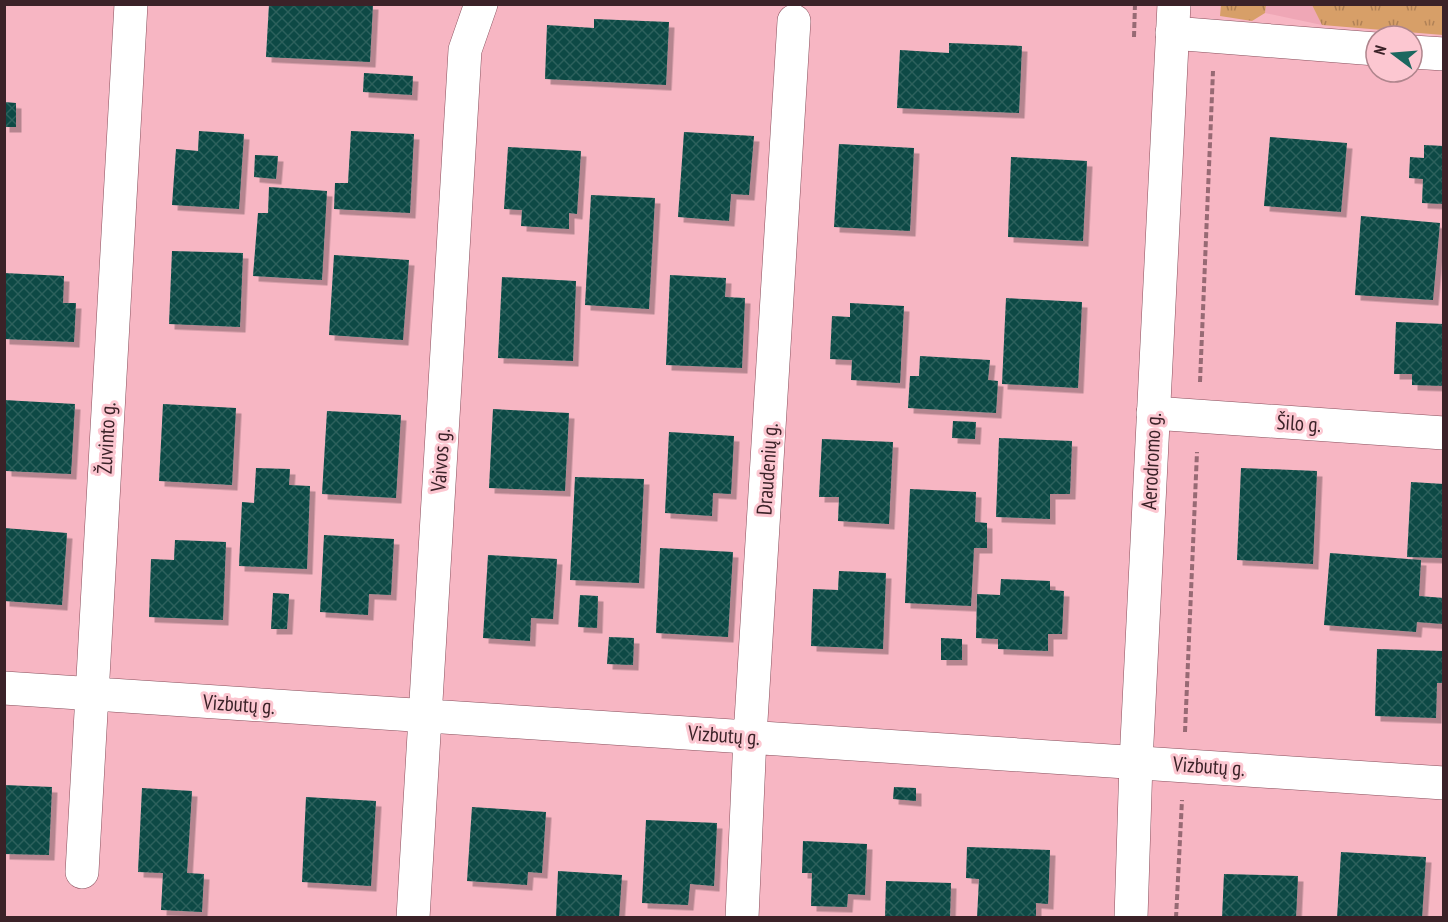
<svg xmlns="http://www.w3.org/2000/svg" width="1448" height="922" viewBox="0 0 1448 922" font-family="'PT Sans Narrow',sans-serif">
	<style>
		.built { fill: #efa7b6 }
		.grass { fill: url(#grass-tufts) }
		.building { fill: url(#building-cross-hatch); filter: url(#shadow) }
		.lines { fill: none; stroke-linecap: round; stroke-linejoin: round }
		.minor-casing { stroke: #884f5c; stroke-width: 34 }
		.secondary-casing { stroke: #884f5c; stroke-width: 34 }
		.path { stroke: #976a74; stroke-width: 4; stroke-dasharray: 6 3; stroke-linecap: butt }
		.minor { stroke: #fff; stroke-width: 33 }
		.secondary { stroke: #fff; stroke-width: 33 }
		.labels { text-anchor: middle; dominant-baseline: central; stroke-width: 6; stroke-linejoin: round; paint-order: stroke }
		.street-label { font-size: 21px; fill: #3b2228; stroke: #fcc7d1 }
	</style>
	<defs>
		<pattern id="grass-tufts" width="24" height="20" patternUnits="userSpaceOnUse" patternTransform="scale(1.5)"><rect width="24" height="20" fill="#d79f68"/><path d="M3 7l-1-3M5 7V3M7 7l1-3M15 17l-1-3M17 17v-4M19 17l1-3" fill="none" stroke="#b08156"/></pattern>
		<pattern id="building-cross-hatch" width="8" height="8" patternUnits="userSpaceOnUse" patternTransform="scale(1.5)"><rect width="8" height="8" fill="#084a44"/><path d="M0 0l8 8M0 8l8-8" fill="none" stroke="#2e615c"/></pattern>
		<filter id="shadow"><feDropShadow dx="5.5" dy="5.5" stdDeviation="0" flood-color="#0004"/></filter>
	</defs>
	<rect width="100%" height="100%" fill="#f7b6c3"/>
	<!-- built -->
	<path class="built" d="M1266,5h46l10,20 -57,-12z"/>
	<!-- grass -->
	<path class="grass" d="M1221,5h45l-1,8 -13,8 -32,-5z
		M1312,5h131v30l-121,-10z"/>
	<!-- building -->
	<path class="building" d="M269,4h104l-3,58 -104,-5z
		M594,19l75,3 -3,63 -121,-6 2,-54 47,3z
		M949,43l73,3 -3,67 -122,-5 3,-58 49,3z
		M364,73l49,3 -1,19 -49,-3z
		M4,102l12,1v24h-12z
		M199,131l45,3 -5,75 -67,-4 4,-56 22,2z
		M351,131l63,3 -4,79 -76,-4 1,-26h13z
		M684,132l70,4 -5,59 -18,-1 -2,27 -51,-4z
		M1270,137l77,6 -6,69 -77,-6z
		M839,144l75,4 -4,83 -76,-4z
		M1424,145l20,1v58l-22,-1 1,-24 -14,-1 1,-21 14,1z
		M508,147l73,4 -4,63 -8,-1v16l-48,-3 1,-16 -18,-1z
		M255,155l23,1 -2,23 -22,-2z
		M1011,157l76,4 -4,80 -75,-4z
		M269,187l58,4 -5,89 -69,-4 5,-63h10z
		M591,195l64,3 -6,111 -64,-4z
		M1361,216l79,7 -7,77 -78,-5z
		M172,251l71,2 -3,74 -71,-3z
		M334,255l75,5 -6,80 -74,-5z
		M4,273l60,3 -1,27h13l-2,39 -70,-3z
		M670,275l56,3 -1,19 20,1 -3,70 -76,-3z
		M502,277l74,4 -3,80 -75,-3z
		M1006,298l76,4 -4,86 -76,-4z
		M850,303l54,3 -4,77 -49,-3 1,-20 -22,-1 2,-43 18,1z
		M1396,322l48,2v62l-32,-1v-11h-18z
		M920,356l70,4 -2,20 10,1 -2,32 -88,-5 2,-32h9z
		M4,400l71,4 -4,70 -65,-3z
		M163,404l73,4 -4,77 -73,-4z
		M493,409l76,4 -4,78 -76,-3z
		M327,411l74,4 -5,83 -74,-4z
		M953,421l23,1 -1,17 -23,-1z
		M669,432l65,4 -3,58 -18,-1 -1,23 -47,-3z
		M999,438l73,3 -2,53h-20v25l-54,-2z
		M822,439l71,3 -4,82 -51,-3 1,-24h-20z
		M256,468l34,1 -1,16 21,1 -3,83 -68,-3 3,-64 12,1z
		M1241,468l76,3 -4,93 -76,-4z
		M575,477l69,2 -5,104 -69,-3z
		M1411,482l33,2v74l-37,-1z
		M910,489l66,3 -1,30 12,1v25h-13l-3,58 -66,-3z
		M4,528l63,5 -5,72 -58,-4z
		M324,535l70,4 -3,56 -22,-1 -1,21 -48,-3z
		M175,540l51,2 -3,78 -74,-3 2,-58 23,1z
		M660,548l73,4 -5,85 -72,-4z
		M1330,553l91,7 -2,36 25,2 -1,26 -26,-2 -1,10 -92,-7z
		M488,555l69,4 -4,60 -22,-1 -1,23 -47,-3z
		M839,571l47,2 -3,76 -72,-3 2,-57 25,1z
		M1001,579l49,2v9l14,1 -2,43h-14v17l-50,-2v-10l-22,-1 1,-44 23,1z
		M273,593l16,1 -2,35h-16z
		M580,595l18,1 -1,32 -19,-1z
		M609,637l25,1 -1,27 -26,-1z
		M941,638l21,1v21h-21z
		M1377,649l67,2v32h-7l-1,35 -61,-2z
		M4,785l48,2 -3,68 -45,-1z
		M894,787l22,1v13l-23,-2z
		M142,788l50,3 -5,82 17,1 -2,38 -41,-2 2,-37 -25,-1z
		M306,797l70,4 -5,85 -69,-4z
		M472,807l74,5 -4,61 -14,-1 -1,13 -60,-4z
		M646,820l71,3 -3,63 -24,-2 -2,21 -46,-2z
		M803,841l64,3 -2,51 -17,-1 -1,13 -36,-1 1,-33h-10z
		M967,847l83,3 -2,54 -12,-1v15h-59l2,-39 -13,-1z
		M1341,852l85,5 -4,61h-85z
		M558,871l64,4 -3,43h-63z
		M1224,874l74,2 -2,42h-74z
		M886,881l65,2 -1,35h-65z"/>
	<g class="lines">
		<defs>
			<path id="minor" d="M1172,33l204,16
				M1412,52l32,2
				M1153,413l291,20
				M4,688l1440,95
				M82,872l49,-868
				M413,918l52,-868 16,-46
				M742,918l8,-181 44,-716"/>
			<path id="secondary" d="M1131,918l5,-156 38,-758"/>
		</defs>
		<!-- minor casing -->
		<use href="#minor" class="minor-casing"/>
		<!-- secondary casing -->
		<use href="#secondary" class="secondary-casing"/>
		<!-- path -->
		<path class="path" d="M1134,37l1,-33
			M1200,382l13,-311
			M1185,732l12,-280
			M1176,918l6,-118"/>
		<!-- minor -->
		<use href="#minor" class="minor"/>
		<!-- secondary -->
		<use href="#secondary" class="secondary"/>
	</g>
	<g class="labels">
		<!-- street labels -->
		<g class="street-label">
			<text transform="translate(1299 423) rotate(4)">Šilo g.</text>
			<text transform="translate(106 438) rotate(-87)">Žuvinto g.</text>
			<text transform="translate(440 460) rotate(-86)">Vaivos g.</text>
			<text transform="translate(1151 461) rotate(-87)">Aerodromo g.</text>
			<text transform="translate(767 469) rotate(-86)">Draudenių g.</text>
			<text transform="translate(239 704) rotate(4)">Vizbutų g.</text>
			<text transform="translate(724 735) rotate(4)">Vizbutų g.</text>
			<text transform="translate(1209 766) rotate(4)">Vizbutų g.</text>
		</g>
	</g>
	<!-- border -->
	<rect width="1448" height="922" fill="none" stroke="#3b2228" stroke-width="12"/>
	<!-- north arrow -->
	<g transform="translate(1394 54) rotate(286)"><circle r="28" fill="#fcc7d1" stroke="#af858d" stroke-width="1.5"/>
	<path d="M0-4.5L10 22L0 15L-10 22Z" fill="#1c675f"/>
	<text y="-9" font-size="16" font-weight="bold" text-anchor="middle" fill="#3b2228">N</text>
	</g>
</svg>
